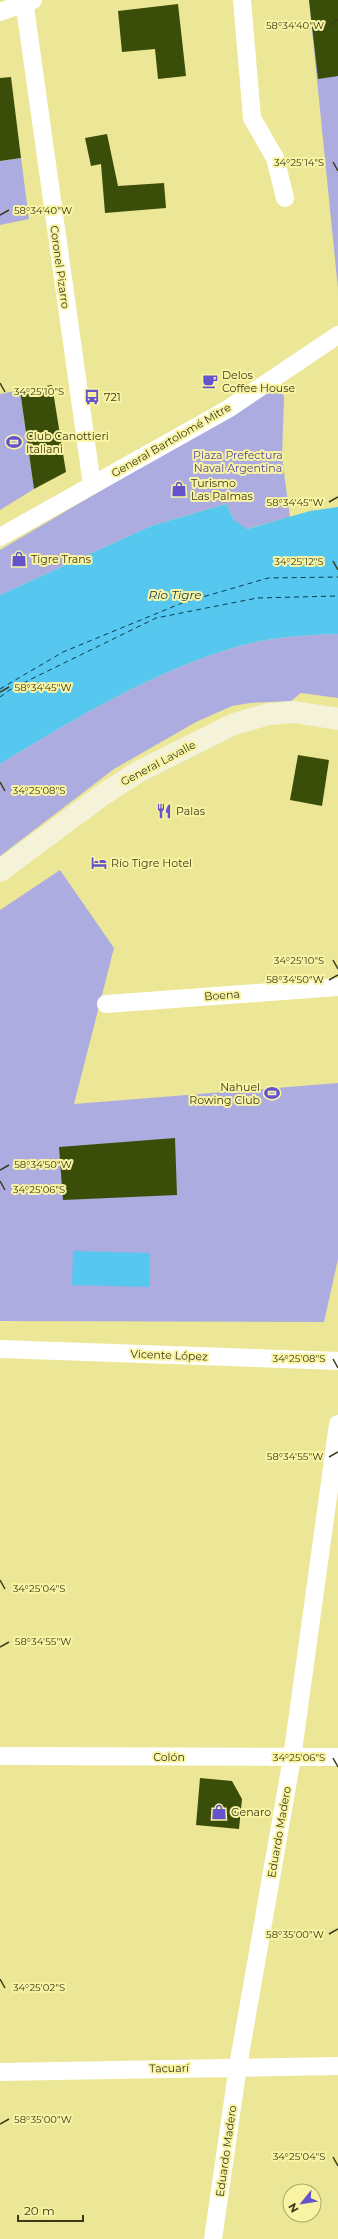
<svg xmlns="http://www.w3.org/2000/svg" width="338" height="2239" viewBox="0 0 338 2239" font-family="Montserrat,sans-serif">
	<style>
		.green { fill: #acace0 }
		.water { fill: #56c7ef }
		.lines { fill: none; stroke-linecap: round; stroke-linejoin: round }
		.ferry { stroke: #0a3e4e; stroke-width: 1; stroke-dasharray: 5 4; stroke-linecap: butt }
		.building { fill: #3b4e09 }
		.street { stroke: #fff; stroke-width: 18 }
		.secondary { stroke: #f4f2d9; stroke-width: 22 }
		.ticks { fill: none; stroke: #3c3919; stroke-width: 1.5 }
		.labels { text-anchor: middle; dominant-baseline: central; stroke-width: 4; stroke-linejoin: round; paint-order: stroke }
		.street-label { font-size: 11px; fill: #3c3919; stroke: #f9f4a4 }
		.poi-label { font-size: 11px; fill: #3c3919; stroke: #f9f4a4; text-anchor: start }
		.park-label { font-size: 11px; fill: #5246a4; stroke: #f9f4a4 }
		.water-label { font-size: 12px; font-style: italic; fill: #0a3e4e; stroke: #f9f4a4 }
		.ticks-label { font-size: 10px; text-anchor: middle; fill: #3c3919; stroke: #f9f4a4; stroke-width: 4; stroke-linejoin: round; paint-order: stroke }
	</style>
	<rect width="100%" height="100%" fill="#ece697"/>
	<!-- green -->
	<path class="green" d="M309,0h29v289z
		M21,158l8,61 -29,6v-64z
		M280,385l4,12 -2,61 8,59 -44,12 -12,-9 -8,-16 -75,22 -151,69v-45z
		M20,390l14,99 -34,21v-116z
		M338,634v64l-37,-5 -10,8 -41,2 -18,3 -36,16 -82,47 -114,87v-92c76,-46 153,-93 239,-118 32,-9 66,-11 99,-12z
		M60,870l54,78 -40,156 264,-21v176l-14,63 -324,-1v-411z"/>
	<!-- water -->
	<path class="water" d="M226,504l8,16 13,9 63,-18 28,-4v127c-33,1 -67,3 -99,12 -86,25 -163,72 -239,118v-169l151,-69z
		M73,1251l77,2 -1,34 -77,-2z"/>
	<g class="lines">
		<!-- ferry -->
		<path class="ferry" d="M0,689l63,-37 119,-49 86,-25 70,-1
			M0,697l11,-8 145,-71 101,-20 81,-2"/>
	</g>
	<!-- building -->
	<path class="building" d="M309,0h29v76l-20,3z
		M178,4l8,72 -28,3 -3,-30 -33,3 -4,-41z
		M11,77l10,81 -21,3v-83z
		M107,134l11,52 46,-3 2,25 -61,5 -4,-49 -10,2 -6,-28z
		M52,385l14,87 -32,17 -14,-99z
		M298,755l31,5 -7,46 -32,-6z
		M175,1138l2,57 -114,5 -4,-53z
		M200,1778l32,3 10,18 -3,30 -43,-4z"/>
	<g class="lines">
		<!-- street -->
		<path class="street" d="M24,0l68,485
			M242,0l10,118 23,40 10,40
			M0,12l33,-12
			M0,537l228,-128 110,-74
			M106,1004l232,-17
			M0,1349l338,12
			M0,1756l338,1
			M0,2072l338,-6
			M213,2239l25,-173 54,-308 46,-334"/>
		<!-- secondary -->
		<path class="secondary" d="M0,871l101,-75 37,-24 96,-48 35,-10 25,-2 44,7"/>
	</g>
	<!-- ticks -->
	<path class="ticks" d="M329,25l9,-5M333,162l5,9M0,215l9,-5M0,383l5,9M329,502l9,-5M333,561l5,9M0,692l9,-5M0,782l5,9M333,960l5,9M329,980l9,-5M0,1170l9,-5M0,1181l5,9M333,1359l5,9M329,1457l9,-5M0,1580l5,9M0,1647l9,-5M333,1758l5,9M329,1934l9,-5M0,1979l5,9M0,2124l9,-5M333,2157l5,9"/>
	<!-- icons -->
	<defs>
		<symbol id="cafe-bare" viewBox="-9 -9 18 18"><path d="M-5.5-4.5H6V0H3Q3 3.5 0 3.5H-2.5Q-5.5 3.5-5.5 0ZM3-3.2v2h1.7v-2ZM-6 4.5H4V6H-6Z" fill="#6453cc" stroke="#f9f4a4" stroke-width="2.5" paint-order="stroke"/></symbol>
		<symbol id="bus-bare" viewBox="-9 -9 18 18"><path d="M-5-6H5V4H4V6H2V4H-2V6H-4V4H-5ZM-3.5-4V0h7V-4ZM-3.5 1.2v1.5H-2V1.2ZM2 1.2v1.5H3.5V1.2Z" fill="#6453cc" stroke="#f9f4a4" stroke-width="2.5" paint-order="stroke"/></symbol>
		<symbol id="stadium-bare" viewBox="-9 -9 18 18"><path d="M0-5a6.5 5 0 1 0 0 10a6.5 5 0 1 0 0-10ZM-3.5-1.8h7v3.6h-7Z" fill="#6453cc" stroke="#f9f4a4" stroke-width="2.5" paint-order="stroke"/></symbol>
		<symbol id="shop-bare" viewBox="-9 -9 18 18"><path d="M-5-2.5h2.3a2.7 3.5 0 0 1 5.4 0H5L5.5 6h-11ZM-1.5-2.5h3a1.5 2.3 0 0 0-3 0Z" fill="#6453cc" stroke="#f9f4a4" stroke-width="2.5" paint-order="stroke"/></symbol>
		<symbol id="restaurant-bare" viewBox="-9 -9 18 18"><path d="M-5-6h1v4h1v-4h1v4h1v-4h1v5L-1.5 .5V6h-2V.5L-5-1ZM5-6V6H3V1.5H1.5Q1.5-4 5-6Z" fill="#6453cc" stroke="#f9f4a4" stroke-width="2.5" paint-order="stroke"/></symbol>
		<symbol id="hotel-bare" viewBox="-9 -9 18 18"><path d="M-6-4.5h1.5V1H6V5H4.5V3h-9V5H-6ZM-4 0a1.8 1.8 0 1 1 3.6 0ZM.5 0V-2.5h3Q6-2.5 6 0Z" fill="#6453cc" stroke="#f9f4a4" stroke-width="2.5" paint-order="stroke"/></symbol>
	</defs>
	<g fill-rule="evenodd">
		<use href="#cafe-bare" x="199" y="370" width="22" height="22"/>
		<use href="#bus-bare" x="81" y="386" width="22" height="22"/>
		<use href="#stadium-bare" x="3" y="431" width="22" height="22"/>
		<use href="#shop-bare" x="168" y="478" width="22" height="22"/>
		<use href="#shop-bare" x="8" y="548" width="22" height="22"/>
		<use href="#restaurant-bare" x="153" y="800" width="22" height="22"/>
		<use href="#hotel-bare" x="88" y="852" width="22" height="22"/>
		<use href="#stadium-bare" x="261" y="1082" width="22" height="22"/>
		<use href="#shop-bare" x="208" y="1801" width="22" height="22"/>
	</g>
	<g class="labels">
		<!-- street labels -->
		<g class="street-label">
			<text transform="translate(60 267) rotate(82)">Coronel Pizarro</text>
			<text transform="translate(171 440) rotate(-30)">General Bartolomé Mitre</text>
			<text transform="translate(158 763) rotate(-28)">General Lavalle</text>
			<text transform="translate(222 995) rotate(-4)">Boena</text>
			<text transform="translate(169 1355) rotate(2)">Vicente López</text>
			<text x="169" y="1757">Colón</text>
			<text transform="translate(279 1832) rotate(-80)">Eduardo Madero</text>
			<text transform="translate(169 2068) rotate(-1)">Tacuarí</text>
			<text transform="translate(226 2151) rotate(-82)">Eduardo Madero</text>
		</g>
		<!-- poi labels -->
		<g class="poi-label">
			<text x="222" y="375">Delos<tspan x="222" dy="13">Coffee House</tspan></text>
			<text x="104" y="397">721</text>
			<text x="26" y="436">Club Canottieri<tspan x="26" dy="13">Italiani</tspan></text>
			<text x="191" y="483">Turismo<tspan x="191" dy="13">Las Palmas</tspan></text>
			<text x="31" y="559">Tigre Trans</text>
			<text x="176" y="811">Palas</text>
			<text x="111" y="863">Río Tigre Hotel</text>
			<text x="260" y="1087" text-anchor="end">Nahuel<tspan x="260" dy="13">Rowing Club</tspan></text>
			<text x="231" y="1812">Genaro</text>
		</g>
		<!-- park labels -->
		<g class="park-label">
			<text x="238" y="455">Plaza Prefectura<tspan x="238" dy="13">Naval Argentina</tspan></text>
		</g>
		<!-- water labels -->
		<g class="water-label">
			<text x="175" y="594">Río Tigre</text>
		</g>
	</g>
	<g class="ticks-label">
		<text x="295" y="29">58°34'40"W</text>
		<text x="299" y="166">34°25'14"S</text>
		<text x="43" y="214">58°34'40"W</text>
		<text x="39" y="395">34°25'10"S</text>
		<text x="295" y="506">58°34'45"W</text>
		<text x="299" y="565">34°25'12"S</text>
		<text x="43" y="691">58°34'45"W</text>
		<text x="39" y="794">34°25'08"S</text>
		<text x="299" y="964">34°25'10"S</text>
		<text x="295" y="983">58°34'50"W</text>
		<text x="43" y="1168">58°34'50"W</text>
		<text x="39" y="1193">34°25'06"S</text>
		<text x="299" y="1362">34°25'08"S</text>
		<text x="295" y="1460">58°34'55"W</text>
		<text x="39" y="1592">34°25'04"S</text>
		<text x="43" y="1645">58°34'55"W</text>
		<text x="299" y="1761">34°25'06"S</text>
		<text x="295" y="1938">58°35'00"W</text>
		<text x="39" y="1991">34°25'02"S</text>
		<text x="43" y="2123">58°35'00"W</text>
		<text x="299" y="2160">34°25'04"S</text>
	</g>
	<!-- north arrow -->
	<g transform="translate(302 2203) rotate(240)"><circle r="19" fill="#f9f4a4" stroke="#ada96c"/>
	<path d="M0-3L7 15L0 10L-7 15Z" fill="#6453cc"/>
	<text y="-6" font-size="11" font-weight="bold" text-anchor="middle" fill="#3c3919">N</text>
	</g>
	<!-- scale -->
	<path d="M18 2215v6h65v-6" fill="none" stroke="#3c3919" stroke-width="2"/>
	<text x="24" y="2215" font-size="12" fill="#3c3919" stroke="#f9f4a4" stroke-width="3" paint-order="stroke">20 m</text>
</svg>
